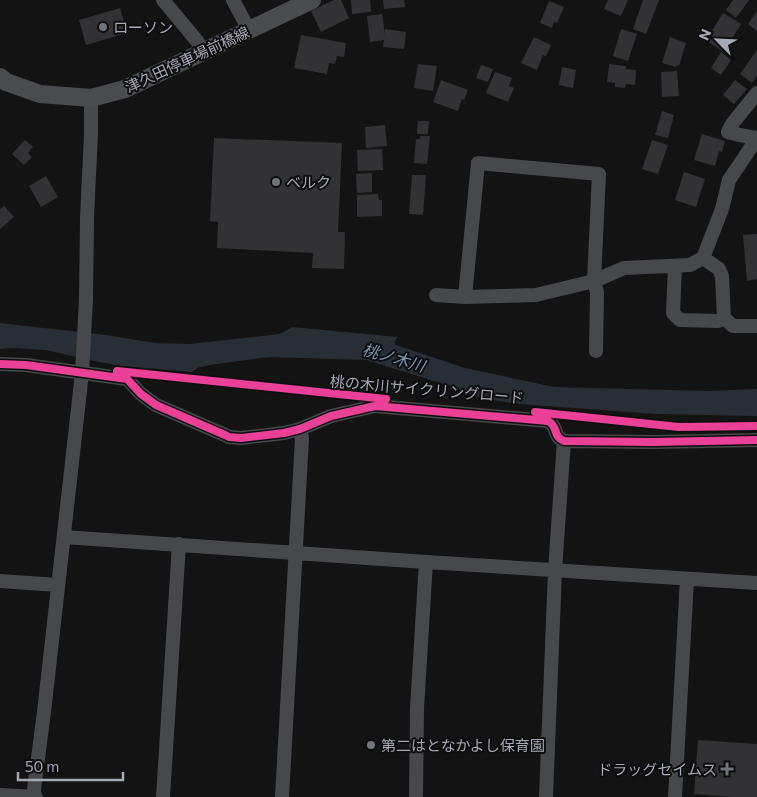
<svg xmlns="http://www.w3.org/2000/svg" width="757" height="797" viewBox="0 0 757 797" font-family="Commissioner,'Noto Sans JP',sans-serif">
	<style>
		.water { fill: #272e35 }
		.building { fill: #323234 }
		.lines { fill: none; stroke-linecap: round; stroke-linejoin: round }
		.minor { stroke: #47484c; stroke-width: 14 }
		.major { stroke: #494b4e; stroke-width: 18 }
		.cycleway-casing { stroke: #0d0d0f; stroke-width: 11 }
		.cycleway { stroke: #ea4096; stroke-width: 8 }
		.poi-dot { fill: #71747c; stroke: #0d0d0f; stroke-width: 2 }
		.labels { text-anchor: middle; dominant-baseline: central; stroke-width: 4; stroke-linejoin: round; paint-order: stroke }
		.poi-label { font-size: 15px; fill: #a4a9b5; stroke: #0d0d0f; text-anchor: start }
		.street-label { font-size: 15px; fill: #a4a9b5; stroke: #0d0d0f }
		.water-label { font-size: 16px; font-style: italic; fill: #7a98b0; stroke: #0d0d0f }
	</style>
	<rect width="100%" height="100%" fill="#131313"/>
	<!-- water -->
	<path class="water" d="M0,323l106,12 49,8 35,1 90,-10 12,-7 106,10 -4,5 2,3 69,23 89,19 154,4 49,-2v27l-101,-2 -137,-10 -21,-3 -23,-5 -18,-8 -91,-28 -98,-3 -59,8 -12,3 -5,4 -69,-6 -24,-4 -53,-12 -35,-2 -11,1z"/>
	<!-- building -->
	<path class="building" d="M334,0h7l8,18 -28,14 -10,-21z
		M351,0h19l1,12 -19,2z
		M383,0h21l1,7 -21,2z
		M608,0h20l-7,16 -17,-7z
		M643,0h16l-13,34 -13,-5z
		M733,0h16l-13,18 -10,-8z
		M549,1l15,6 -7,16 -3,-1 -2,6 -12,-5z
		M120,8l7,25 -41,12 -7,-25z
		M757,11v20l-9,-7z
		M723,13l18,11 -17,28 -16,-10 4,-7 -2,-1z
		M382,14l3,21v-6l21,3 -2,17 -21,-2 1,-7 -14,2 -3,-26z
		M621,29l16,5 -9,27 -15,-5z
		M301,35l45,8 -2,14 -7,-1 -2,8 -6,-1 -2,11 -33,-6z
		M534,37l17,8 -5,11 -3,-1 -6,15 -16,-7z
		M670,37l16,6 -7,23 -3,-1v2l-14,-4z
		M757,50v26l-5,7 -12,-9z
		M721,52l10,8 -10,15 -10,-7z
		M418,64l19,2 -4,25 -19,-3z
		M609,64l17,2v3l10,1 -1,15 -9,-1 -1,4 -10,-1v-4l-8,-1z
		M481,65l12,4 -5,13 -12,-4z
		M562,67l14,3 -3,18 -14,-3z
		M677,71l2,25 -17,1 -1,-25z
		M495,72l17,6 -3,8 5,2 -6,14 -22,-9z
		M441,80l27,10 -4,10 -2,-1 -4,12 -25,-9z
		M735,80l12,9 -13,15 -11,-9z
		M662,111l12,4 -6,23 -13,-3z
		M418,121h11l-1,13h-11z
		M385,125l2,21 -21,2 -1,-21z
		M702,134l23,7 -3,11 -3,-1 -4,15 -21,-6z
		M420,136h10l-3,28 -13,-1 2,-24h4z
		M214,138l128,5 -4,89h7l-1,37 -32,-1 1,-15 -96,-5 1,-26 -8,-1z
		M25,140l8,7 -5,6 4,4 -8,8 -12,-11z
		M652,140l16,5 -10,29 -16,-5z
		M382,149l1,21 -25,1 -1,-21z
		M684,172l21,7 -9,28 -21,-7z
		M372,173v19l-15,1 -1,-19z
		M412,175h14l-3,40 -14,-1z
		M46,176l12,21 -17,10 -12,-21z
		M378,194l1,6h3v16l-25,1v-22z
		M4,206l10,11 -14,12v-20z
		M757,234v45l-10,2 -4,-46z
		M698,740l59,4v53h-23l-40,-3z"/>
	<g class="lines">
		<!-- minor -->
		<path class="minor" d="M163,0l34,41 7,11
			M233,0l16,30
			M757,93l-25,31 -4,8 7,2 22,4
			M703,258l16,11 3,7 2,42 9,8h24
			M675,266l-2,47 7,7 38,1 6,-3
			M436,295l29,2 71,-2 58,-14 30,-13 66,-3 13,-7 19,-49 7,-29 23,-34 1,-8
			M465,297l13,-134 121,11 -5,107 3,11 -1,59
			M0,364l26,1 101,14 14,15 15,11 69,30 4,2 12,1 43,-5 16,-4 31,-13 44,-10 173,15c11,6 4,15 16,20l89,1 104,-2
			M64,537l362,25 331,21
			M0,581l58,4
			M0,795l36,2
			M33,797l11,-85 38,-339 4,-74 1,-82 4,-83v-36
			M163,797l16,-253
			M282,797l20,-359 -2,-9
			M416,797l1,-89 9,-146
			M546,797l9,-227 9,-129
			M675,797l12,-218"/>
		<!-- major -->
		<path class="major" d="M0,77l6,5 34,12 51,4 34,-9 187,-89"/>
		<defs>
			<path id="cycleway" d="M0,364l26,1 101,14 14,15 15,11 69,30 4,2 12,1 43,-5 16,-4 31,-13 44,-10 173,15c11,6 4,15 16,20l89,1 104,-2
				M117,371l269,28
				M535,412l144,15 78,-1"/>
		</defs>
		<!-- cycleway casing -->
		<use href="#cycleway" class="cycleway-casing"/>
		<!-- cycleway -->
		<use href="#cycleway" class="cycleway"/>
	</g>
	<!-- markers -->
	<g class="poi-dot">
		<circle cx="103" cy="27" r="5"/>
		<circle cx="276" cy="182" r="5"/>
		<circle cx="371" cy="745" r="5"/>
		<path d="M724.5 761.5h5v5h5v5h-5v5h-5v-5h-5v-5h5z"/>
	</g>
	<g class="labels">
		<!-- poi labels -->
		<g class="poi-label">
			<text x="113" y="27">ローソン</text>
			<text x="286" y="182">ベルク</text>
			<text x="381" y="745">第二はとなかよし保育園</text>
			<text x="717" y="769" text-anchor="end">ドラッグセイムス</text>
		</g>
		<!-- street labels -->
		<g class="street-label">
			<text transform="translate(187 59) rotate(-25)">津久田停車場前橋線</text>
			<text transform="translate(427 389) rotate(5)">桃の木川サイクリングロード</text>
		</g>
		<!-- water labels -->
		<g class="water-label">
			<text transform="translate(394 357) rotate(16)">桃ノ木川</text>
		</g>
	</g>
	<!-- north arrow -->
	<g transform="translate(717 40) rotate(294)" stroke="#0d0d0f" stroke-width="4" paint-order="stroke">
	<path d="M0-4L9 19L0 12L-9 19Z" fill="#a4a9b5"/>
	<text y="-8" font-size="14" font-weight="bold" text-anchor="middle" fill="#a4a9b5">N</text>
	</g>
	<!-- scale -->
	<path d="M18 772v8h105v-8" fill="none" stroke="#a4a9b5" stroke-width="2.5"/>
	<text x="25" y="772" font-size="15" fill="#a4a9b5" stroke="#0d0d0f" stroke-width="4" paint-order="stroke">50 m</text>
</svg>
